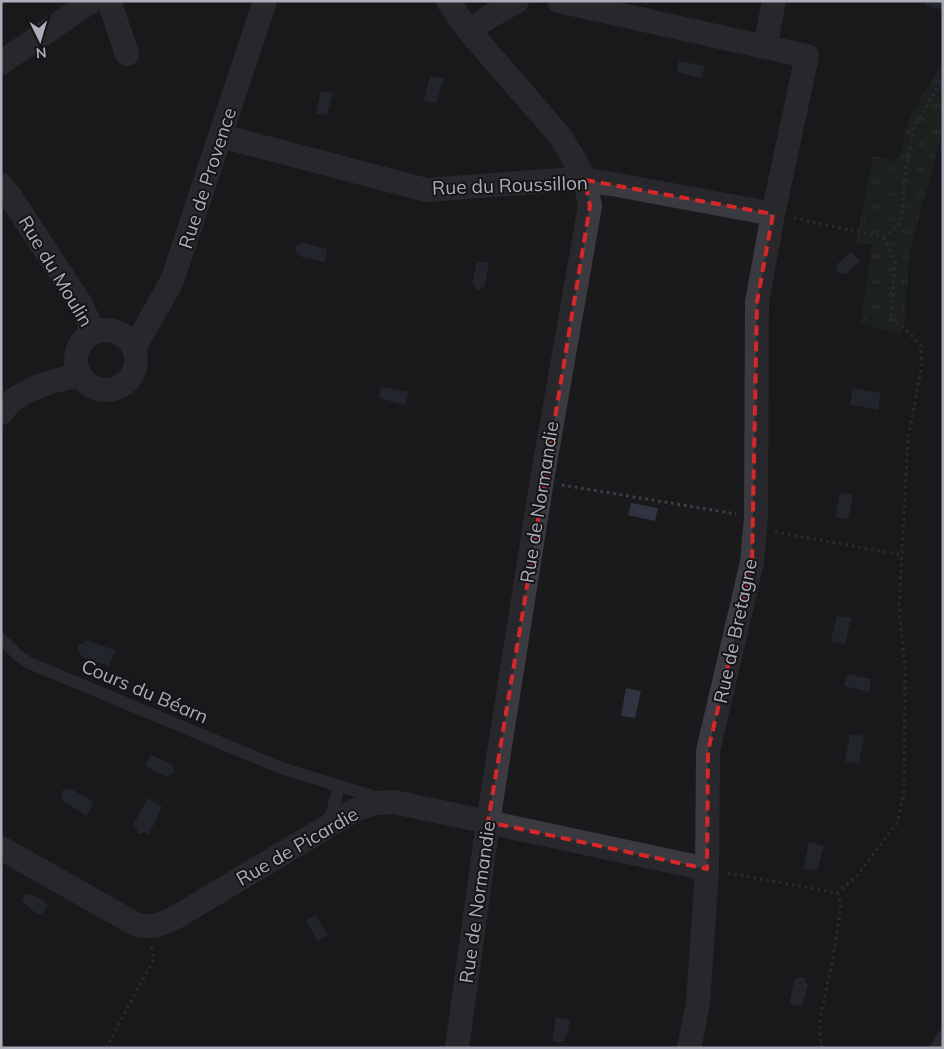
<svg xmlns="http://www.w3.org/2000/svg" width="944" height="1049" viewBox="0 0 944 1049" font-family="Mulish,sans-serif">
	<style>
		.grass { fill: url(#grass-tufts) }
		.water { fill: #2f3440 }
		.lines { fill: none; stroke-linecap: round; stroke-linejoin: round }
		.path { stroke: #404047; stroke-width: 3; stroke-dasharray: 2.5 4; stroke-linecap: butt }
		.service { stroke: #3b3a40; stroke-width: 12 }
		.minor { stroke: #3b3a40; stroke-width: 24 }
		.marked { fill: none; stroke: #d62828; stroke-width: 4; stroke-dasharray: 10 6; stroke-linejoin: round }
		.labels { text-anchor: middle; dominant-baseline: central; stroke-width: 4; stroke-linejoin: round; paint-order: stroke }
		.street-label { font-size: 19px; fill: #acadbb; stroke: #151416 }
	</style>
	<defs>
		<pattern id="grass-tufts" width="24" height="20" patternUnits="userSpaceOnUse" patternTransform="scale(1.25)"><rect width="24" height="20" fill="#212a24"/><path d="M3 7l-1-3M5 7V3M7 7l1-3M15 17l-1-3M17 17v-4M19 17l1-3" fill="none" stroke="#3f4642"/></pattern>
	</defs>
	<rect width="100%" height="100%" fill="#1a191b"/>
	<!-- grass -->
	<path class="grass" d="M943,63v67l-33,120 -6,77 -4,8 -39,-12 11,-78 -16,-3 17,-86 24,6 13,-45z"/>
	<!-- water -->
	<path class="water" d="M927,1h16v9l-17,-5z
		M679,61l25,5 -2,12 -25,-6z
		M430,76l14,3 -8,24 -12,-2z
		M321,91l12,2 -6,22 -11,-2z
		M303,243l24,6 -2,13 -23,-5 -6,-3v-6l2,-3z
		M851,252l9,9 -13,12 -7,1 -3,-4 -1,-5z
		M477,261l12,2 -5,24 -3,-1 -1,4h-3l-3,-5 -2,-1z
		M381,387l28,5 -4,13 -26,-7z
		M853,388l28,5 -3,17 -28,-6z
		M840,493l13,2 -5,24 -13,-2z
		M631,503l27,5 -3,13 -27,-6z
		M837,616l14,2 -6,26 -14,-3z
		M85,640l30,10 -6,16 -29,-10 1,-4 -3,-2v-3l2,-3h4z
		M847,674l24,5 -2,13 -25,-6z
		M626,688l15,3 -6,27 -14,-2z
		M850,734l14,2 -5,28 -14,-3z
		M151,755l23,10 -2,2 2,3v2l-3,3 -2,-1 -1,3 -23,-11z
		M69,788l25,14 -8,14 -24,-16 1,-4 -2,-2 2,-4 4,-1z
		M148,798l14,9 -13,27 -5,-2 -3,2 -3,-1 -2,-6 -3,-2z
		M809,842l15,4 -7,24 -14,-1z
		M25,894c9,0 17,5 23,12l-5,7 -5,2 -16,-14z
		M315,915l13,20 -10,6 -12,-20z
		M798,977h3l4,2v4l3,1 -6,22 -13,-2 6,-25h2z
		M556,1017l14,3c-2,9 -2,27 -17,21v-5z"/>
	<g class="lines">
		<!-- path -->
		<path class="path" d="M794,218l89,19 18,-14 5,-55 8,-40 29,-50
			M562,485l174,29
			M775,532l127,23
			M728,873l109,20 20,-17 40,-53 7,-30 1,-124 -6,-61 9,-169 14,-75 -1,-18 -17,-19 -13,-7 4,-59 -12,-24
			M106,1048l48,-89 -3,-13
			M822,1048l-3,-25 13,-59 9,-60 -4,-11"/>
		<!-- service -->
		<path class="service" d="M1,639l17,16 9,7 254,106 101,31
			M329,824l10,-38
			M936,1048l7,-12"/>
		<!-- minor -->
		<path class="minor" d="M109,1l18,53
			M448,1l21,30 91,105 13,21 12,23 5,26 -48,274 -54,342 -31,226
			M559,1l206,46
			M469,31l20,-14 28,-16
			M1,63l90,-62
			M221,136l205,54 147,-11 39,5 161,30
			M1,185l9,11 72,110 11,27
			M76 360a30 30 0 1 1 60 0a30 30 0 1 1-60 0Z
			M134,348l38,-67 93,-280
			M1,413c17,-24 51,-32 78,-38
			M1,848l136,77c15,3 22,0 36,-6l182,-109 20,-7 19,-1 313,67
			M689,1048l9,-45 9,-134 1,-118 44,-189 4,-45 1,-215 16,-88 34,-158 -42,-9 9,-46"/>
	</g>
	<!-- marked area -->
	<path d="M0 0H944V1049H0ZM585,180l188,34 -16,88 -5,260 -44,189 -1,118 -219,-47 102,-616z" fill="#1a191b" fill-opacity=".55" fill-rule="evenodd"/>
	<path class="marked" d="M585,180l188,34 -16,88 -5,260 -44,189 -1,118 -219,-47 102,-616z"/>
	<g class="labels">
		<!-- street labels -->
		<g class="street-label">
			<text transform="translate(207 178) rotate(-72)">Rue de Provence</text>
			<text transform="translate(510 185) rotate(-2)">Rue du Roussillon</text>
			<text transform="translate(56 271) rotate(59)">Rue du Moulin</text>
			<text transform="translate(539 502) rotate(-81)">Rue de Normandie</text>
			<text transform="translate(735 631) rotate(-78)">Rue de Bretagne</text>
			<text transform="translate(145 691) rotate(23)">Cours du Béarn</text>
			<text transform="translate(297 846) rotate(-30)">Rue de Picardie</text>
			<text transform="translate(477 902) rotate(-82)">Rue de Normandie</text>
		</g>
	</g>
	<!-- border -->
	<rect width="944" height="1049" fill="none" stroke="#acadbb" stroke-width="5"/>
	<!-- north arrow -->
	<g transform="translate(40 40) rotate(175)" stroke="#151416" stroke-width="4" paint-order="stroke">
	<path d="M0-4L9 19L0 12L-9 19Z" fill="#acadbb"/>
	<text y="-8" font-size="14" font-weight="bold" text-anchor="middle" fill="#acadbb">N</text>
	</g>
</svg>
